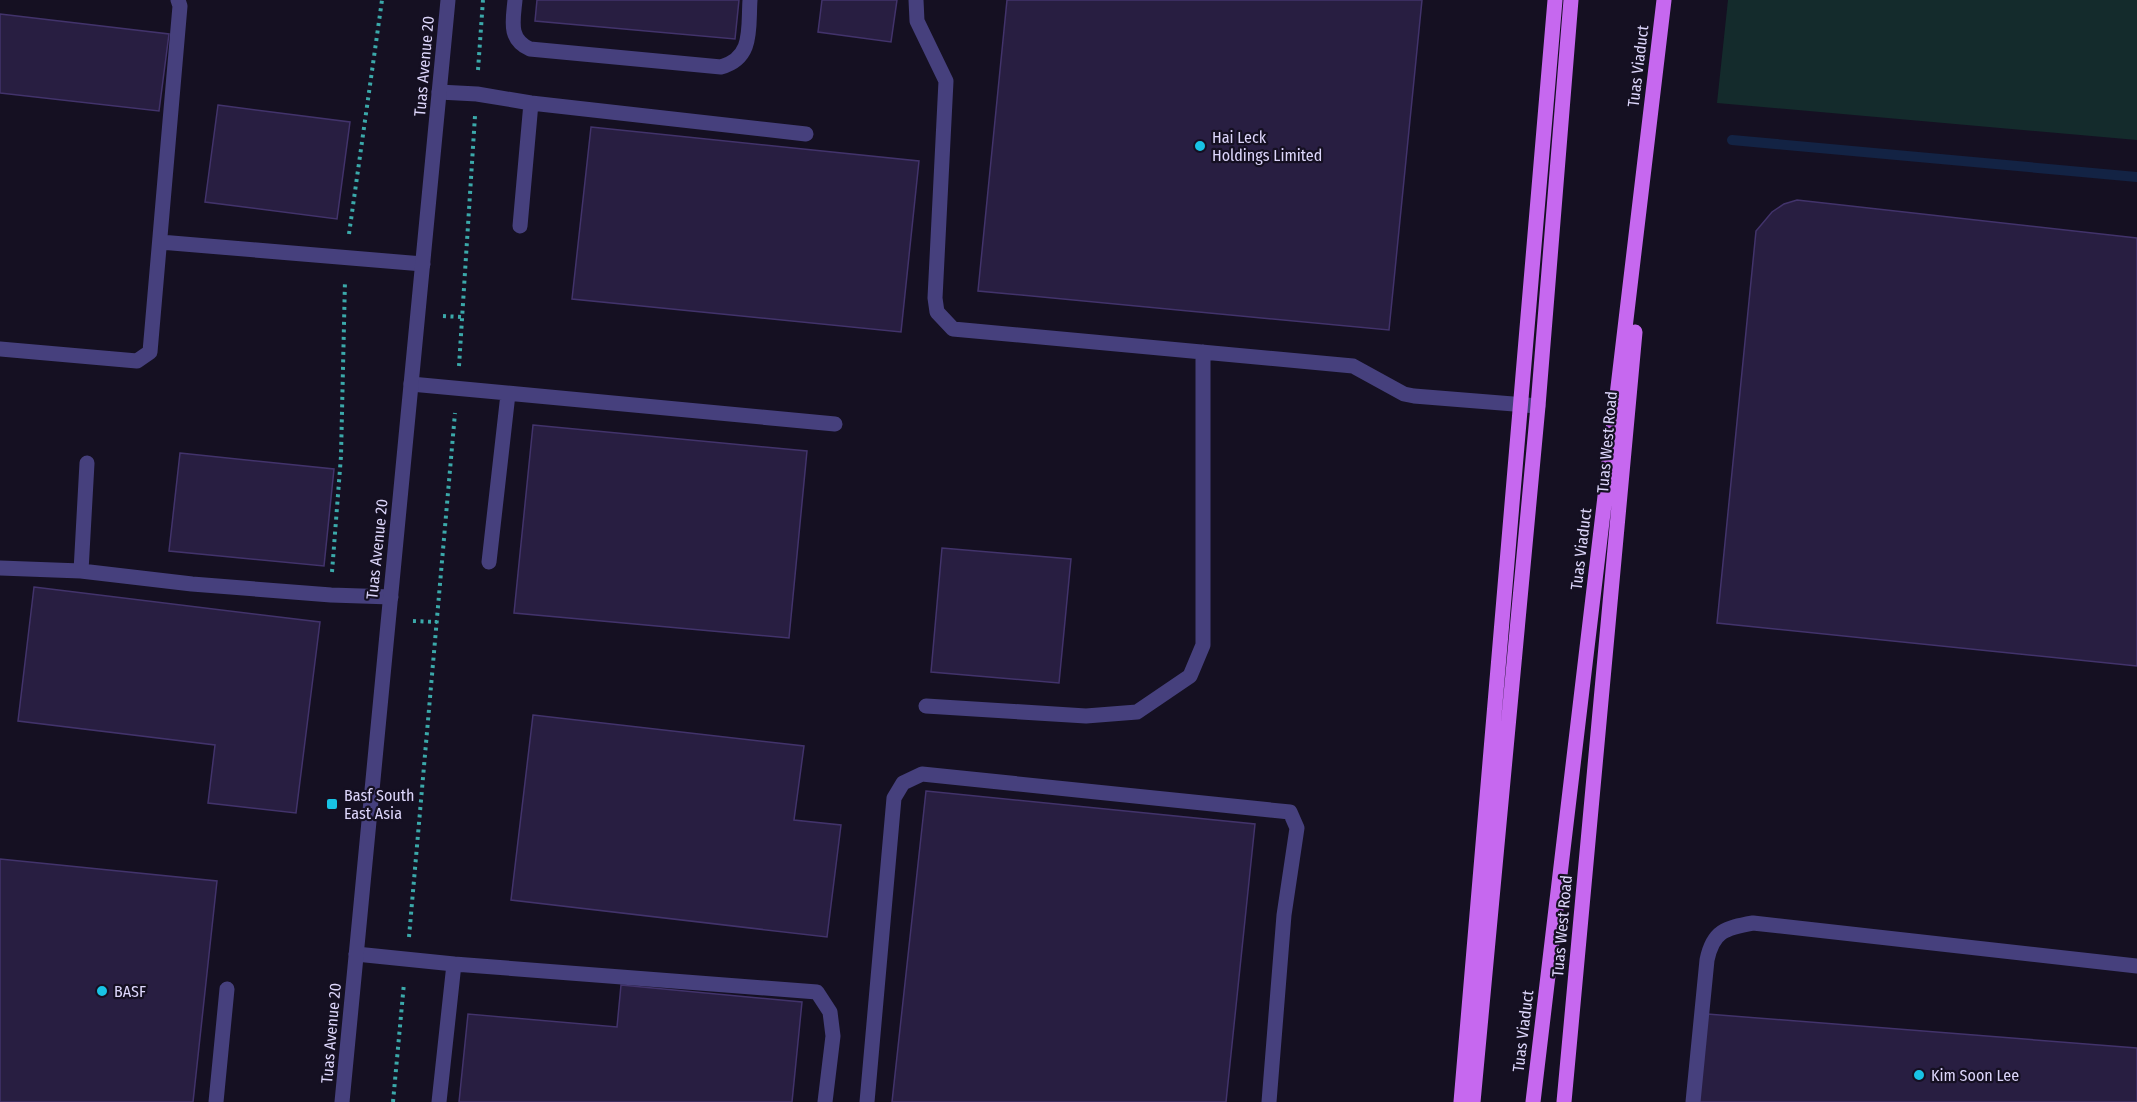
<svg xmlns="http://www.w3.org/2000/svg" width="2137" height="1102" viewBox="0 0 2137 1102" font-family="'Fira Sans Condensed',sans-serif">
	<style>
		.green { fill: #142b2c }
		.lines { fill: none; stroke-linecap: round; stroke-linejoin: round }
		.stream { stroke: #132344; stroke-width: 10 }
		.building { fill: #281e41; stroke: #42336b; stroke-width: 1.5 }
		.path { stroke: #3ba9aa; stroke-width: 4; stroke-dasharray: 3 4.5; stroke-linecap: butt }
		.lane { stroke: #46407d; stroke-width: 15 }
		.street { stroke: #46407d; stroke-width: 15 }
		.primary { stroke: #c668ef; stroke-width: 15 }
		.poi-dot { fill: #18c3e5; stroke: #151022; stroke-width: 2 }
		.labels { text-anchor: middle; dominant-baseline: central; stroke-width: 4.5; stroke-linejoin: round; paint-order: stroke }
		.street-label { font-size: 16px; fill: #ddd6fb; stroke: #151022 }
		.poi-label { font-size: 16px; fill: #ddd6fb; stroke: #151022; text-anchor: start }
	</style>
	<rect width="100%" height="100%" fill="#151022"/>
	<!-- green -->
	<path class="green" d="M1728,0h409v140l-420,-37z"/>
	<g class="lines">
		<!-- stream -->
		<path class="stream" d="M1732,140l405,37"/>
	</g>
	<!-- building -->
	<path class="building" d="M537,0h202l-4,39 -200,-18z
		M822,0h75l-6,42 -73,-10z
		M1007,0h415l-33,330 -411,-39z
		M0,14l169,20 -10,77 -159,-18z
		M218,105l132,17 -13,97 -132,-17z
		M591,127l328,34 -18,171 -329,-33z
		M1797,200l340,38v428l-420,-43 39,-392 16,-19 12,-8z
		M533,425l274,26 -18,187 -275,-25z
		M180,453l154,16 -10,97 -155,-15z
		M942,548l129,11 -12,124 -128,-11z
		M34,587l286,35 -24,191 -88,-10 7,-58 -197,-24z
		M533,715l271,31 -10,74 47,5 -14,112 -316,-37z
		M926,791l329,33 -29,278h-334z
		M0,859l217,22 -24,221h-193z
		M621,985l181,17 -10,100h-333l9,-88 149,13z
		M1707,1014l430,34v54h-438z"/>
	<g class="lines">
		<!-- path -->
		<path class="path" d="M478,70l5,-70
			M349,234l33,-234
			M443,316l19,1
			M459,366l16,-250
			M332,572l9,-116 4,-176
			M413,621l24,1
			M409,937l46,-524
			M393,1102l11,-119"/>
		<!-- lane -->
		<path class="lane" d="M515,0c-2,21 -7,39 15,49l191,18c33,-9 27,-39 29,-67
			M916,0l1,21 29,60 -11,217 2,14 16,17 400,37 51,28 10,2 124,10
			M439,92l38,2 54,9 275,31
			M520,226l11,-123
			M160,242l263,22
			M0,349l137,12 13,-9 30,-346 -2,-6
			M411,384l424,40
			M489,562l19,-168
			M0,568l81,3 111,13 139,11 60,2
			M81,571l6,-108
			M926,706l160,10 51,-4 53,-36 13,-31v-293
			M356,954l98,10 363,28 13,20 3,24 -8,66
			M216,1102l11,-113
			M439,1102l15,-138
			M867,1102l27,-304 9,-15 19,-9 368,38 7,16 -13,87 -15,187
			M1693,1102l14,-142c6,-29 18,-32 46,-37l384,43"/>
		<!-- street -->
		<path class="street" d="M342,1102l106,-1102"/>
		<!-- primary -->
		<path class="primary" d="M1461,1102l94,-1102
			M1473,1102l65,-696 33,-406
			M1533,1102l131,-1102
			M1564,1102l71,-770"/>
	</g>
	<!-- markers -->
	<g class="poi-dot">
		<circle cx="1200" cy="146" r="6"/>
		<rect x="326" y="798" width="12" height="12" rx="3"/>
		<circle cx="102" cy="991" r="6"/>
		<circle cx="1919" cy="1075" r="6"/>
	</g>
	<g class="labels">
		<!-- street labels -->
		<g class="street-label">
			<text transform="translate(424 66) rotate(-85)">Tuas Avenue 20</text>
			<text transform="translate(1638 66) rotate(-83)">Tuas Viaduct</text>
			<text transform="translate(1607 442) rotate(-85)">Tuas West Road</text>
			<text transform="translate(377 549) rotate(-84)">Tuas Avenue 20</text>
			<text transform="translate(1581 549) rotate(-83)">Tuas Viaduct</text>
			<text transform="translate(1562 926) rotate(-85)">Tuas West Road</text>
			<text transform="translate(1523 1031) rotate(-83)">Tuas Viaduct</text>
			<text transform="translate(331 1033) rotate(-85)">Tuas Avenue 20</text>
		</g>
		<!-- poi labels -->
		<g class="poi-label">
			<text x="1212" y="137">Hai Leck<tspan x="1212" dy="18">Holdings Limited</tspan></text>
			<text x="344" y="795">Basf South<tspan x="344" dy="18">East Asia</tspan></text>
			<text x="114" y="991">BASF</text>
			<text x="1931" y="1075">Kim Soon Lee</text>
		</g>
	</g>
</svg>
